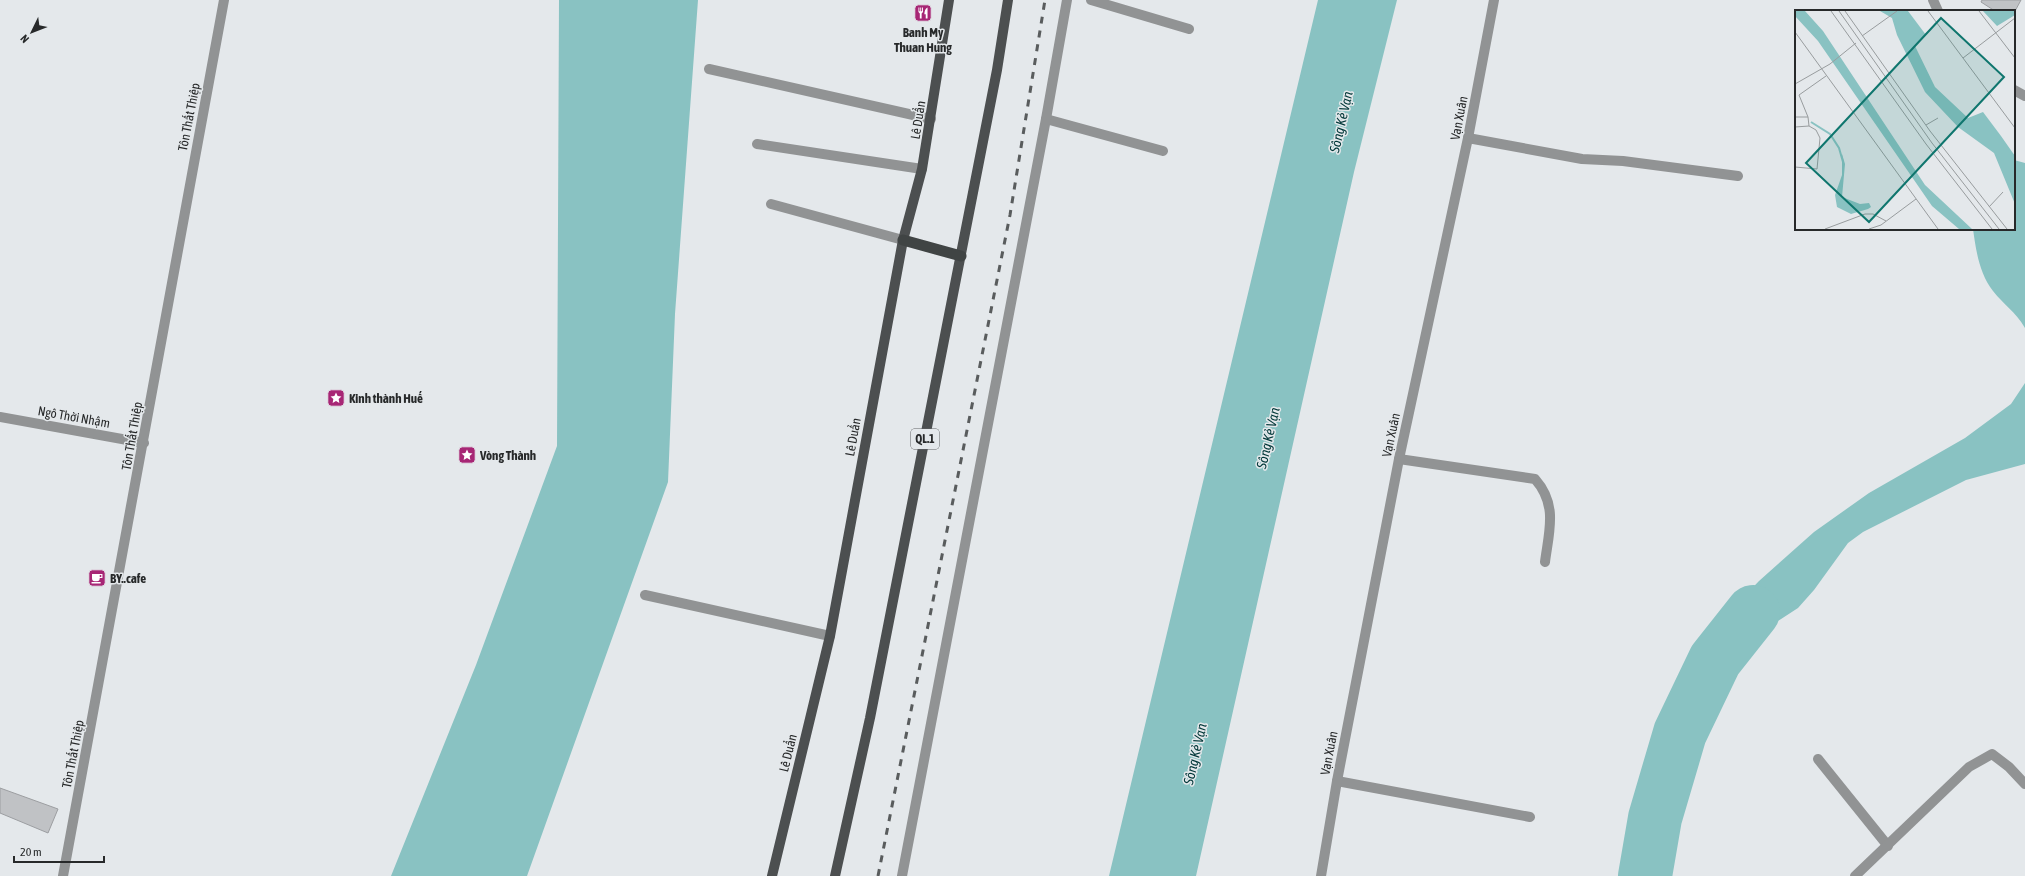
<svg xmlns="http://www.w3.org/2000/svg" width="2025" height="876" viewBox="0 0 2025 876" font-family="'Asap Condensed',sans-serif">
	<style>
		.water { fill: #89c2c2 }
		.lines { fill: none; stroke-linecap: round; stroke-linejoin: round }
		.river { stroke: #89c2c2; stroke-width: 54 }
		.building { fill: #c0c2c5; stroke: #9c9ea1 }
		.service { stroke: #919394; stroke-width: 10 }
		.minor { stroke: #919394; stroke-width: 10 }
		.tertiary { stroke: #919394; stroke-width: 10 }
		.primary { stroke: #4c4f50; stroke-width: 10 }
		.trunk { stroke: #404444; stroke-width: 11 }
		.rail { stroke: #595c5d; stroke-width: 3; stroke-dasharray: 7 7; stroke-linecap: butt }
		.labels { text-anchor: middle; dominant-baseline: central; stroke-width: 3; stroke-linejoin: round; paint-order: stroke }
		.shield { fill: #e4e8eb; stroke: #606264; stroke-width: 1 }
		.shield-label { font-size: 12px; font-weight: bold; fill: #27292a }
		.poi-label { font-size: 13px; font-weight: bold; fill: #27292a; stroke: #e4e8eb; text-anchor: start }
		.street-label { font-size: 13px; fill: #27292a; stroke: #e4e8eb }
		.water-label { font-size: 14px; font-style: italic; fill: #003738; stroke: #e4e8eb }
		.inset-river { fill: none; stroke: #89c2c2; stroke-width: 2 }
		.inset-road { fill: none; stroke: #989c9e; stroke-width: 1 }
		.view { fill: #0f766e; fill-opacity: 0.15; stroke: #0f766e; stroke-width: 2 }
		.inset-edge { fill: none; stroke: #27292a; stroke-width: 2 }
	</style>
	<rect width="100%" height="100%" fill="#e4e8eb"/>
	<!-- water -->
	<path class="water" d="M559,0h139l-23,314 -7,168 -141,394h-136l85,-211 81,-219z
		M1318,0h79l-43,172 -158,704h-87z
		M2014,160l11,3v165c-10,-17 -21,-23 -32,-37 -14,-18 -17,-41 -20,-62h41z
		M2025,383v81l-59,16 -103,52 -15,11 -34,47 -16,18 -59,38 -30,27 12,-47 13,-19 25,-26 55,-49 55,-39 96,-55 46,-34z"/>
	<g class="lines">
		<!-- river -->
		<path class="river" d="M1645,876l10,-58 25,-85 35,-73 38,-48"/>
	</g>
	<!-- building -->
	<path class="building" d="M1982,0h39l-7,13v-2h-19l-14,-9z
		M0,788l58,21 -10,24 -48,-20z"/>
	<g class="lines">
		<!-- service -->
		<path class="service" d="M1091,0l98,29
			M709,69l222,50
			M1046,119l117,32
			M1468,138l114,21 41,2 115,15
			M757,144l165,25
			M1399,459l136,20c23,26 14,52 10,83
			M645,595l185,41
			M1818,759l70,87
			M1337,781l193,36"/>
		<!-- minor -->
		<path class="minor" d="M1933,0l5,11
			M2014,90l11,6
			M771,204l132,36
			M0,417l144,26
			M902,876l144,-757 21,-119
			M1855,876l114,-109 23,-13 17,13 16,17"/>
		<!-- tertiary -->
		<path class="tertiary" d="M63,876l161,-876
			M1321,876l16,-95 62,-322 69,-321 26,-138"/>
		<!-- primary -->
		<path class="primary" d="M772,876l58,-240 73,-396 19,-71 27,-169
			M835,876l35,-158 127,-648 11,-70"/>
		<!-- trunk -->
		<path class="trunk" d="M903,240l58,16"/>
		<!-- rail -->
		<path class="rail" d="M878,876l132,-661 35,-215"/>
	</g>
	<!-- icons -->
	<defs>
		<symbol id="restaurant-square" viewBox="-11 -11 22 22"><rect x="-9" y="-9" width="18" height="18" rx="4" fill="#a72675" stroke="#e4e8eb"/><path d="M-5-6h1v4h1v-4h1v4h1v-4h1v5L-1.5 .5V6h-2V.5L-5-1ZM5-6V6H3V1.5H1.5Q1.5-4 5-6Z" fill="#fff"/></symbol>
		<symbol id="sight-square" viewBox="-11 -11 22 22"><rect x="-9" y="-9" width="18" height="18" rx="4" fill="#a72675" stroke="#e4e8eb"/><path d="M0-6L1.8-2.2L6-1.7L2.9 1.2L3.7 5.4L0 3.3L-3.7 5.4L-2.9 1.2L-6-1.7L-1.8-2.2Z" fill="#fff"/></symbol>
		<symbol id="cafe-square" viewBox="-11 -11 22 22"><rect x="-9" y="-9" width="18" height="18" rx="4" fill="#a72675" stroke="#e4e8eb"/><path d="M-5.5-4.5H6V0H3Q3 3.5 0 3.5H-2.5Q-5.5 3.5-5.5 0ZM3-3.2v2h1.7v-2ZM-6 4.5H4V6H-6Z" fill="#fff"/></symbol>
	</defs>
	<g fill-rule="evenodd">
		<use href="#restaurant-square" x="913" y="3" width="20" height="20"/>
		<use href="#sight-square" x="326" y="388" width="20" height="20"/>
		<use href="#sight-square" x="457" y="445" width="20" height="20"/>
		<use href="#cafe-square" x="87" y="568" width="20" height="20"/>
	</g>
	<g class="labels">
		<!-- shield labels -->
		<rect class="shield" x="911" y="429" width="28" height="20" rx="3"/>
		<g class="shield-label">
			<text x="925" y="439">QL.1</text>
		</g>
		<!-- poi labels -->
		<g class="poi-label">
			<text x="923" y="32" text-anchor="middle">Banh My<tspan x="923" dy="15">Thuan Hung</tspan></text>
			<text x="349" y="398">Kinh thành Huế</text>
			<text x="480" y="455">Vòng Thành</text>
			<text x="110" y="578">BY..cafe</text>
		</g>
		<!-- street labels -->
		<g class="street-label">
			<text transform="translate(189 117) rotate(-79)">Tôn Thất Thiệp</text>
			<text transform="translate(1459 118) rotate(-79)">Vạn Xuân</text>
			<text transform="translate(918 120) rotate(-81)">Lê Duẩn</text>
			<text transform="translate(74 417) rotate(10)">Ngô Thời Nhậm</text>
			<text transform="translate(1391 435) rotate(-78)">Vạn Xuân</text>
			<text transform="translate(132 436) rotate(-80)">Tôn Thất Thiệp</text>
			<text transform="translate(853 437) rotate(-80)">Lê Duẩn</text>
			<text transform="translate(788 753) rotate(-76)">Lê Duẩn</text>
			<text transform="translate(1329 753) rotate(-79)">Vạn Xuân</text>
			<text transform="translate(73 754) rotate(-79)">Tôn Thất Thiệp</text>
		</g>
		<!-- water labels -->
		<g class="water-label">
			<text transform="translate(1341 122) rotate(-77)">Sông Kẻ Vạn</text>
			<text transform="translate(1268 438) rotate(-77)">Sông Kẻ Vạn</text>
			<text transform="translate(1195 754) rotate(-77)">Sông Kẻ Vạn</text>
		</g>
	</g>
	<!-- overview -->
	<g transform="translate(1795 10)">
		<rect width="220" height="220" fill="#e4e8eb"/>
		<path d="M0,1h10l18,20 102,154 47,44h-13l-27,-23 -114,-165 -23,-25zM85,1h28l18,24 -11,11 20,41 33,31 15,-6 18,24 14,20v48l-21,-51 -36,-26 -33,-35 -28,-57 -5,-17zM188,1h32v4l-18,11zM47,144l3,10 -3,33 18,7 9,-1 2,4 -3,2 -17,5 -14,-7 -2,-12 7,-20z" fill="#89c2c2"/>
		<path class="inset-river" d="M16,112l19,12 9,14 4,14"/>
		<path class="inset-road" d="M36,1l95,133 66,85M44,1l93,132 67,86M50,1l85,120 77,98M133,1l87,117M184,1l36,47M0,22l143,197M67,26l35,-25M168,48l52,-40M0,74l35,-20 26,-21M0,107h13M131,115l12,-7M14,116l-1,-9 -9,-22 27,-19M0,117l14,-1 7,4 4,8 -3,31 -22,-2M194,197l14,-15M30,219l40,-15h8l13,7M74,219l12,-4 35,-26"/>
		<path class="view" d="M146,8l63,59 -135,145 -63,-59z"/>
		<rect width="220" height="220" class="inset-edge"/>
	</g>
	<!-- north arrow -->
	<g transform="translate(32 32) rotate(227)" stroke="#e4e8eb" stroke-width="3" paint-order="stroke">
	<path d="M0-3L7 15L0 10L-7 15Z" fill="#27292a"/>
	<text y="-6" font-size="11" font-weight="bold" text-anchor="middle" fill="#27292a">N</text>
	</g>
	<!-- scale -->
	<path d="M14 856v6h90v-6" fill="none" stroke="#27292a" stroke-width="2"/>
	<text x="20" y="856" font-size="12" fill="#27292a" stroke="#e4e8eb" stroke-width="3" paint-order="stroke">20 m</text>
</svg>
